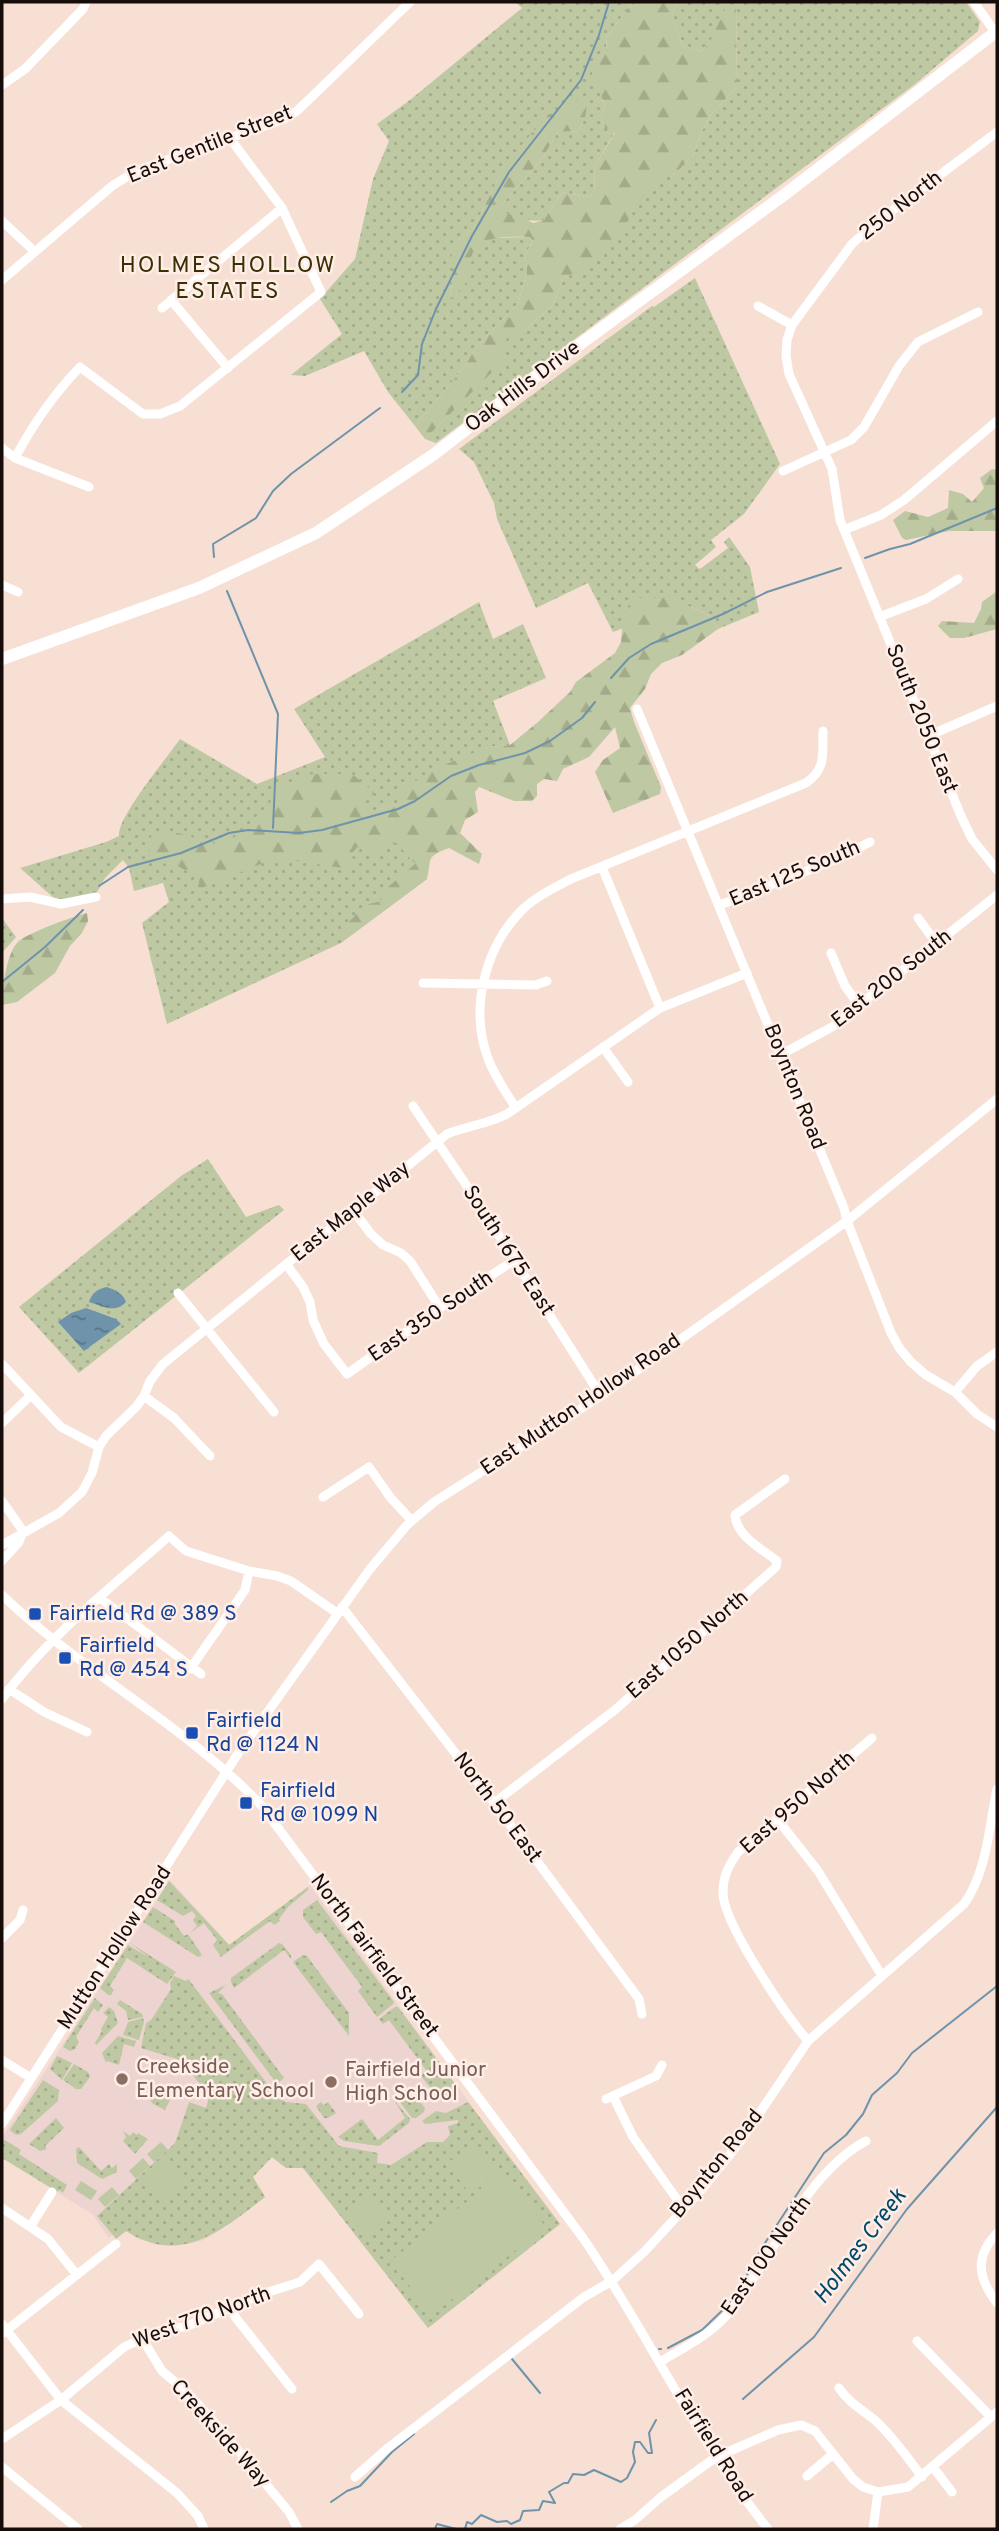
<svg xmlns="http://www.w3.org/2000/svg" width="999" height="2531" viewBox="0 0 999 2531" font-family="Overpass,sans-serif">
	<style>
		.education { fill: #eed4d0 }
		.grass { fill: url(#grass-dots) }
		.forest { fill: url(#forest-firs) }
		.garden { fill: #bec8a3 }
		.water { fill: url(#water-ripples) }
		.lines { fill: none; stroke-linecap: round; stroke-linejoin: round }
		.stream { stroke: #6e93aa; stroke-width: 2 }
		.minor { stroke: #fff; stroke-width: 9 }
		.major { stroke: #fff; stroke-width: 12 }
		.transit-dot { fill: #1a4fb4; stroke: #feeee7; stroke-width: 2.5 }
		.education-dot { fill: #8d6e63; stroke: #feeee7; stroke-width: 2.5 }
		.labels { text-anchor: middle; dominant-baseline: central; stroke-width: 5; stroke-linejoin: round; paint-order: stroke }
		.street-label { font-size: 21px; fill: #160d0a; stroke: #feeee7 }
		.transit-label { font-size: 21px; fill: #164399; stroke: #feeee7; text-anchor: start }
		.education-label { font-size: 21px; fill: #785e54; stroke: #feeee7; text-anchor: start }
		.neighbourhood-label { font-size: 23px; letter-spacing: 2px; fill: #393004; stroke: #feeee7 }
		.water-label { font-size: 23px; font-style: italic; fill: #004869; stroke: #feeee7 }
	</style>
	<defs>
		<pattern id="grass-dots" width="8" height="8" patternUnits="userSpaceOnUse" patternTransform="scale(1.75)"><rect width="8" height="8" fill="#bec8a3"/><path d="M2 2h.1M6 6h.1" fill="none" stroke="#a3ab8b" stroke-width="1.8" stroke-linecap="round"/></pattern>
		<pattern id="forest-firs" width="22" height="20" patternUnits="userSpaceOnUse" patternTransform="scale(1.75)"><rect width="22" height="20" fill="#bec8a3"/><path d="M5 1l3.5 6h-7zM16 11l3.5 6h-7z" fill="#a3ab8b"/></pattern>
		<pattern id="water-ripples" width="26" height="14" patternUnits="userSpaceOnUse" patternTransform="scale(1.75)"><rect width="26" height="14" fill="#6e93aa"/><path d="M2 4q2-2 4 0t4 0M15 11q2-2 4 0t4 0" fill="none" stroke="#597689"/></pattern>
	</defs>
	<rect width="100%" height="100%" fill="#f8dfd3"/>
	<!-- education -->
	<path class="education" d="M170,1880l61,66 79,-61 249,340 -131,103 -125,-160h-17l-15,-11 -18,20 12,20 -48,35 -13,8 -15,4 -18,2 -33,-7 -12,-8 -10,8 -3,-4 -4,3 -17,-24 -90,-56v-21z"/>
	<!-- grass -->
	<path class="grass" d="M515,2h123l-9,5 -23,31c4,27 -15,42 -1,68l-4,10 3,11 11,5 -20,34 -1,28 -8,3 -24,-5 -18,28c-14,3 -27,-4 -42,-7v-9l40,-45 16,-27 20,-1 5,-9 -36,-6 -47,59 -27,54 -15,12 -8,56 19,-31 4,-15 10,-10 8,-3 39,-1 3,4 -8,14 2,17 -9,32 -42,43 -11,19 -50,60 -27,-34 -24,-41 -59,25 -14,-1 51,-41 -22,-35 35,-40 18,-80 16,-38 -12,-17 33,-24 112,-92z
		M678,2h288l14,20 -2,9 -64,54 -478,358 -11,-4 79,-80 -3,-14 7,-9 16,-5 29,-26 10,-26 9,-5 87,-99 17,-2 18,-19 8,-23 9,-16 26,-29 -1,-81 -27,39 -9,8 -18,-7 -10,-32z
		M695,278l85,186 -36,50 -33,26 5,7 -21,18 5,4 28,-21 -4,-6 5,-5 21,30 9,45 -41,17 -9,-14 -23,-10 -73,27 -25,-49 -52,25 -39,-89 -3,-16 -20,-41 -15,-13 193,-143 2,1z
		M479,602l14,37 30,-15 23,54 -53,23 17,44 -22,2 -89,57 -27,7 55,68 -86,64 -174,81 -25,-101 27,-21 -6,-19 -29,8 -5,-23 -6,-8 -18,18 -9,16 -20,7 -21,-2 -35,-31 86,-26 13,-6c-2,-19 48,-78 61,-97l77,45 68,-27 -31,-48z
		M2,918l14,19 -14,16z
		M208,1159l38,58 33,-12 5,5 -205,163 -60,-66 162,-131z
		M169,1881l60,64 79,-58v3l-20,17 -9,12 1,2 -6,4 -4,-4 -49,36 -8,-12 4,-5 -13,-17 -14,10 7,-7 -4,-6 3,-4 -4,-5 -9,5 -26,-16z
		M317,1900l77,102 -1,2 -16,13 -19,-26 4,-4 -41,-55 -5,2 -13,-17v-7z
		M153,1907l22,14v3l9,12 4,-2 14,21 -4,2 -55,-35z
		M130,1943l46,29 -9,12 -40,-26 -17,28 4,4 -3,5h-3l-8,-7 28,-43 20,12z
		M279,1943l3,1 9,11v4l-7,-9 -50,38 -3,-6v-4z
		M303,1955l4,1 42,57v23l-56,-74z
		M174,1976l12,5 2,-2 2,2 87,116 9,5 20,2 33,42 39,7 -1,10 14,2 36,-23h16l7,-7 -2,-9 10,-3v-3l-33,4 -3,-3 14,-10 10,2 22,-11 92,122 -132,104 -125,-160h-17l-14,-11 -19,20 12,20c-43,34 -85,69 -139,34l-10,8 -19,-23 78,-73 14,-41 17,6 3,-11 -26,-36 -42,-13 5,-25 5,-3 20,-31 -1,-6z
		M226,1985l-8,8 4,1 62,84 -7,6 -68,-91z
		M95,1998l8,7 -5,7 -4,-4 -18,29 3,5 -4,7 -5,2 -7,-4 1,-2z
		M120,2000l22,14 1,3 -15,3 -2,-9 -9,-7z
		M109,2007l5,4 4,12 -22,22 -1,-2 7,-12 -1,-2 7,-12 -5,-4z
		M395,2007h3l61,82 -12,12 -7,-1 -19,-24 5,-6 -37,-50 -6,4 -4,-5z
		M143,2018l1,4 -5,18 -16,-5 5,-13z
		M118,2036l18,5 -2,6 -10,-3 -5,21 -12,-4 -1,2 -4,-10z
		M57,2056l15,7 -10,17 -12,-11z
		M74,2064l14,8 2,5 -9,12h-5l-13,-9z
		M43,2080l16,10 -1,11 -37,33 -5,1 -6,-5 1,-2z
		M149,2088l23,8 -7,14 -12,-6 -6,-9z
		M405,2094l16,9 4,5 -1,4 -8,6h-4l-13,-17z
		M394,2100l16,19 -1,4 -30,23 -35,-5 -6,-4 24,-18 16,21 27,-22z
		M321,2102l3,3 4,-3 8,11 -8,5h-4l-8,-12z
		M56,2118l8,10 -19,18 2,3 -7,2 -11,-7z
		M123,2131l7,5 3,-4 4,3 1,-2 10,6 -13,15 -12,-13 3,-4z
		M5,2140l16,10 -2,4 48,31 -4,8 -4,-3 -1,2 -56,-34v-17z
		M79,2147l22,24 8,-7 3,4 5,-4v8l-15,7 -25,-16 -1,-14z"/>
	<!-- forest -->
	<path class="forest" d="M638,2h40l-6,11 10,32 18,7 9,-8 18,-40 9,1 1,81 -26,29 -9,16 -8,23 -18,19 -17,3 -11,12 -36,58 -29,29 -11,-1 -9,5 -10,26 -29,26 -16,6 -6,9 3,13 -80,80 -10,-13 50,-60 11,-19 42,-43 9,-32 -2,-17 8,-14 -3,-4c-33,-1 -65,-1 -60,41l-16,19 -4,1 4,-34 -3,-7 7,-16 15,-12 27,-54 23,-32 24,-27 37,-19c5,13 1,23 -6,34l-20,1 -16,27 -40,45v8l20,5 11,6 11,-3 18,-28 24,5 8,-3 1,-28 20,-33 -11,-6 -3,-11 4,-10 -13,-32 2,-14 13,-13 -1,-9 23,-31z
		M992,469l5,1v61h-48l-43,9 -4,-2 -9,-18 12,-9 23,6 20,-9 1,-18 14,4 9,8 12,-14 -4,-10z
		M997,591v38l-33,9h-14l-12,-12 4,-5 32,2 7,-14 1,-7z
		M677,597l9,8 23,10 9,14 -36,26 -20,8 -11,11 -6,15 -15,19 4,14 27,65 -1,7 -47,19 -18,-41 8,-12 17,-12 -5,-21 -26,30 -26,12 -6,12 -13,-2 -7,5v12l-5,5h-18l-35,-14 -4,5 3,20 -13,8 -5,13 22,21 -3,10 -30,-16c-24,9 -17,10 -22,31l-81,60 -5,-4 1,-8 11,-9 6,-8 6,-5 13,-3 6,-6 4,-9 27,-23 -18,-21c-14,3 -15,11 -31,13l-4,-7 -5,-2 -6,8 5,8 -7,6 -73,-11 -77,31v-11l-23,-13 -16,-2 -10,-10 -2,-11 5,-9 18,-2 45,13 17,-6 20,-13 3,-9 9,-5 15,-25 32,-12h40l22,18 -12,14 9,5 28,-7 3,-14 30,-20 56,-23 22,-2 28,-23 32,-30 6,-10 39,-29 6,-11 2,-24 5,-12 9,-8z
		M87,913l1,8 -6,12 -12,13 -15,27 -38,29 -15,3c0,-15 4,-50 15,-62 9,-10 55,-26 70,-30z"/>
	<!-- garden -->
	<path class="garden" d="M161,2142l7,8 -14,12 -7,-8z
		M472,2146l9,1 18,26 -29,21 -23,-31z
		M143,2158l7,8 -14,13 -7,-8z
		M163,2165h6l14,16 -19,17 -17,-19z
		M504,2173l42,54 -114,88 -42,-54z
		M81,2181l16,10 -6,9 -16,-10z
		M112,2187l7,8 -14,12 -7,-8z
		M366,2194l20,24 -21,17 -7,-1 -16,-20z"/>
	<!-- water -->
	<path class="water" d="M107,1287c8,3 16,6 19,15 -11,12 -23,4 -37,0 3,-9 8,-13 18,-15z
		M86,1308l30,11 5,5 -37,27 -26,-29 13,-9z"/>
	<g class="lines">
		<!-- stream -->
		<path class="stream" d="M402,392l16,-17 4,-31 14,-35 36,-73 37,-64 72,-92 18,-45 10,-33
			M214,557l-1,-13 43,-26 17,-27 18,-17 89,-66
			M865,558l25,-9 20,-5 87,-36
			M227,591l51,123 -5,114
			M611,678l18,-20 22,-14 72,-30 44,-22 74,-24
			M99,886l29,-19 53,-14 48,-20 19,-3 51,3 23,-3 76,-21 17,-8 36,-25 28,-11 46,-12 25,-12 32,-23 13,-16
			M2,982l43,-35 38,-37
			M668,2348l34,-18 31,-30 30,-54 61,-93 22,-18 17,-21 9,-19 25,-22 15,-20 85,-67
			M659,2349h2
			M512,2359l28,34
			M743,2399l71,-62 93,-128 90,-102
			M331,2502l16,-11 13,-5 32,-34 22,-18
			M435,2529l2,-5 19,5
			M465,2529l2,-7 5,2 9,-9 16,7 10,-1 4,3 9,-4 3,-9 16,-1 4,-9 12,2 -6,-11 15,-9h4l5,-9 11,1 10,-5 27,12 6,-4 8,-16 -2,-10 2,-10h5l8,11h4l-3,-20 7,-13"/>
		<!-- minor -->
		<path class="minor" d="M974,2l23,33
			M2,85l23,-16 58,-60 3,-7
			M997,132l-124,93 -21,19 -60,81 -5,15 -1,16 3,18 43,95 8,51 121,296 11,23 25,31
			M2,221l32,30
			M2,280l110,-94 24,-15 148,-52 13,-8 113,-109
			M171,300l57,68
			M758,306l34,19
			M162,308l120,-100
			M2,448l13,10 74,29
			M15,458c18,-34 38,-63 65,-91l63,47h17l20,-8 141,-114 -39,-84 -53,-71
			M783,471l68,-31 13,-13 35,-61 19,-24 60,-30
			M844,530l37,-15 23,-15 93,-79
			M2,585l16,7
			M879,617l47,-18 32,-20
			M637,709l207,499 3,13 44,112 9,16 11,13 15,13 29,17 22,22 20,13
			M928,736l69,-30
			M602,867l58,141
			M2,899l28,-2 31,7 35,-7
			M720,905l117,-46 33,-17
			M918,918l19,26
			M831,953l14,33 14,19
			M423,983l113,2 11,-4
			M603,1047l25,35
			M780,1055l52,-28 165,-132
			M413,1106l64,95 124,195
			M516,1108c-10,-15 -20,-30 -27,-47 -20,-50 -5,-112 32,-150 14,-14 33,-23 50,-32l235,-96c21,-15 16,-29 17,-52
			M353,1210l18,24 12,11 18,8 9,8 30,47
			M286,1264l17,23 7,15 3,18 11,24 23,30 93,-66 75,-48
			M178,1293l96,119
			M2,1364l59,63 38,20
			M955,1392l22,-26 20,-14
			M144,1396l30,22 36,38
			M2,1423l29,-28
			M323,1497l46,-30 21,30 22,24
			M2,1501l21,30
			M2,1545l57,-32 23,-21 10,-19 7,-26 7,-11 30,-29 8,-11 6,-15 13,-17 284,-230c20,-8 41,-10 60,-20l153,-106 87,-35
			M2,1561l17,-19 4,-11
			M2,1595c80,77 182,129 259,210l322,433c65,95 113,202 185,291
			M100,1598l101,76
			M342,1607l152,196 145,196 3,15
			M190,1669l55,-79 4,-19
			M9,1689l35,23 43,20
			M2,1699c46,-63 109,-111 167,-163l17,15 63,20 28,5 14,5 46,32
			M494,1803l122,-94 160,-142 1,-6c-16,-13 -40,-24 -42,-46l50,-36
			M778,1820l40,51 64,105
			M2,1938l18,-18 3,-10
			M808,2041c-22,-26 -86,-119 -85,-149 0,-16 6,-27 15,-40l134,-114
			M2,2060l29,18
			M613,2096l20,41 50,71
			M606,2099l50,-23 6,-11
			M2,2124l237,-372 131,-183 37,-44 27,-23 167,-106 246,-175 150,-122
			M2,2208l46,31 29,36
			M30,2227l22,-35
			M997,2233c-23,24 -19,45 0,70
			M230,2307l6,11 56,71
			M2,2324l59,76 116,93 21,23 6,13
			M3,2333l113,-89
			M142,2338l20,33 26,22 35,39 66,80 9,17
			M917,2341l74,76
			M660,2362c23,-14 48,-26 66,-46 44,-52 78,-142 140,-175
			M839,2388c10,15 24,22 37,33 18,17 32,37 46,56
			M2,2439l59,-39 63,-53 41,-19 20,-1 77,-33 38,-12 19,-18 40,50
			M2,2467l76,62
			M933,2467l19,25
			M807,2476l26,-22
			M355,2477l33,-29 196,-151 28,-16 33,-30 58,-63 37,-46 68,-101 156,-137c23,-32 25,-77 33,-115
			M620,2529l15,-9 26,-23 55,-40 62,-27 23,-5 14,6 38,48 10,8 15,5 30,-5 89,-75
			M873,2529l5,-37"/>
		<!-- major -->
		<path class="major" d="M2,659l197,-71 117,-55 117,-78 79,-61 272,-199 213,-164"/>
	</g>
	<!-- markers -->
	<g class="transit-dot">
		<rect x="28" y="1607" width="14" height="14" rx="3.5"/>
		<rect x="58" y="1651" width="14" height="14" rx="3.5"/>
		<rect x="185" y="1726" width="14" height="14" rx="3.5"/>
		<rect x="239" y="1796" width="14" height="14" rx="3.5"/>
	</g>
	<g class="education-dot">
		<circle cx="122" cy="2079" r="7"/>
		<circle cx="331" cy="2082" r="7"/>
	</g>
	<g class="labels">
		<!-- street labels -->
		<g class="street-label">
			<text transform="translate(210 145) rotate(-22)">East Gentile Street</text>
			<text transform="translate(901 206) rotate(-38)">250 North</text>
			<text transform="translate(523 387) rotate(-37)">Oak Hills Drive</text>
			<text transform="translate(921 719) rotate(68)">South 2050 East</text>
			<text transform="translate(795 874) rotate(-23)">East 125 South</text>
			<text transform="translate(892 979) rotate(-38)">East 200 South</text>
			<text transform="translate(794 1087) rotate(68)">Boynton Road</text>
			<text transform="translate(351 1212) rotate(-39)">East Maple Way</text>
			<text transform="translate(508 1251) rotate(57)">South 1675 East</text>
			<text transform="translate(431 1317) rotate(-34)">East 350 South</text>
			<text transform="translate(581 1405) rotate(-34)">East Mutton Hollow Road</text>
			<text transform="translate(688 1645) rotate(-41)">East 1050 North</text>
			<text transform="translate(798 1803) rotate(-41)">East 950 North</text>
			<text transform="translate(497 1808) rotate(53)">North 50 East</text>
			<text transform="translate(115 1948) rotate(-57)">Mutton Hollow Road</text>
			<text transform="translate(374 1956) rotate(53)">North Fairfield Street</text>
			<text transform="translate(717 2164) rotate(-51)">Boynton Road</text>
			<text transform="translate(767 2256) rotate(-55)">East 100 North</text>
			<text transform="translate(202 2318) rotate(-20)">West 770 North</text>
			<text transform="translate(220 2434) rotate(48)">Creekside Way</text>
			<text transform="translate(713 2446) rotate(58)">Fairfield Road</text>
		</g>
		<!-- transit labels -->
		<g class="transit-label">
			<text x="49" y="1614">Fairfield Rd @ 389 S</text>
			<text x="79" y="1646">Fairfield<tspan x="79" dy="24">Rd @ 454 S</tspan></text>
			<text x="206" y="1721">Fairfield<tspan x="206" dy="24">Rd @ 1124 N</tspan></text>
			<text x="260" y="1791">Fairfield<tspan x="260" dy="24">Rd @ 1099 N</tspan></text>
		</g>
		<!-- education labels -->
		<g class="education-label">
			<text x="136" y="2067">Creekside<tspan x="136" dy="24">Elementary School</tspan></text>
			<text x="345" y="2070">Fairfield Junior<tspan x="345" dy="24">High School</tspan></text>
		</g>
		<!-- neighbourhood labels -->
		<g class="neighbourhood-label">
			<text x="228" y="266">HOLMES HOLLOW<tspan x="228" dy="26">ESTATES</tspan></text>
		</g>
		<!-- water labels -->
		<g class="water-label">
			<text transform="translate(861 2247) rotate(-53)">Holmes Creek</text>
		</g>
	</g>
	<!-- border -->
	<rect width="999" height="2531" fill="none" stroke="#160d0a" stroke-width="7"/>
</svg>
